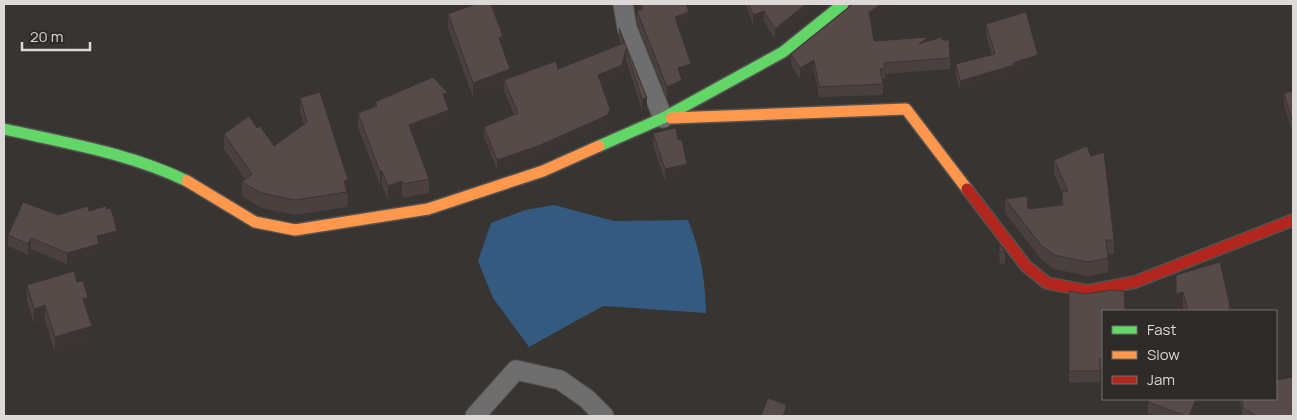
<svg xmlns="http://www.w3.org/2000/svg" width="1297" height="420" viewBox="0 0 1297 420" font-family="Manrope,sans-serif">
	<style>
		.water { fill: #345a80 }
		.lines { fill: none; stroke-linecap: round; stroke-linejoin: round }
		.street-casing { stroke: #545251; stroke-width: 21 }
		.fast-casing { stroke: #545251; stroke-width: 14 }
		.slow-casing { stroke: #545251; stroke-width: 14 }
		.jam-casing { stroke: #545251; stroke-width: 14 }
		.street { stroke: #6e6e6e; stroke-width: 19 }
		.fast { stroke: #63d668; stroke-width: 11 }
		.slow { stroke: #ff974d; stroke-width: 11 }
		.jam { stroke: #b3261e; stroke-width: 11 }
		.wall { fill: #4a403e }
		.shaded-wall { fill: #3c3432 }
		.building { fill: #564b48; stroke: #3c3432 }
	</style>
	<rect width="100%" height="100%" fill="#373432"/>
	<!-- water -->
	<path class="water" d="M554,205l60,16 74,-1c13,33 17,58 18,93l-103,-7 -74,41 -36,-49 -15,-37 13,-38 34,-13z"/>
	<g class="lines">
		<defs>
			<path id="street" d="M623,4l4,24 36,90
				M475,416l41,-46 44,10 27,19 17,17"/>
			<path id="fast" d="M4,129c62,14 125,24 183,52
				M599,146l64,-28 120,-66 60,-48"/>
			<path id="slow" d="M671,118l235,-9 61,80
				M187,181l68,41 40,8 133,-21 115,-38 56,-25"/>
			<path id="jam" d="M967,189l59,77 21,17 41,8 47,-9 158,-62"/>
		</defs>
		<!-- street casing -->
		<use href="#street" class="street-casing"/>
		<!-- fast casing -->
		<use href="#fast" class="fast-casing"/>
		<!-- slow casing -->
		<use href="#slow" class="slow-casing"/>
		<!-- jam casing -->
		<use href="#jam" class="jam-casing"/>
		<!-- street -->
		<use href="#street" class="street"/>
		<!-- fast -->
		<use href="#fast" class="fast"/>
		<!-- slow -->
		<use href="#slow" class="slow"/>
		<!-- jam -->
		<use href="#jam" class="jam"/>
	</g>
	<!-- wall -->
	<path class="wall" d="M473,4h39l-18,8 16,66 48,-9 63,-25 -2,-6v-10l28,80 -5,2 -16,-50 -4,16 -21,8 9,35 -2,7 -70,31 -41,13 -13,-33v-10l30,-13 -10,-23v-6l-31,12 -25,-69v-14l25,-9z
		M641,4h45l3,20 -10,3 12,48 -9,3v13l-15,8 -30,-76v-12l4,-1z
		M746,4h70v3l-41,32 -11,-18 -11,4z
		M853,4h46l-28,18 3,19h55l13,-1 8,18v11l-65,5v4l-3,1 1,5v11l-64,2 -5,-27 -14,9 -9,-14v-11z
		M986,24l52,42 -24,8v2l-54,16 -4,-17v-11l36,-9 -6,-20z
		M1293,91v43l-9,-29v-12z
		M320,92l28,102 -1,13 -52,8 -34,-7 -19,-12v-14l3,-3 -21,-30v-15l33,-6 17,18 30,-21 -4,-13v-14z
		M375,102l73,4 1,18 -36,13 16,42v14l-26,5 -1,-3 -14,5 -6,-15h-2l-22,-58v-14l17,-7z
		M653,133l34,43 -22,5 -12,-36z
		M1054,160l60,80v14h-6v18l-20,4 -34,-7 -13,-10 -36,-46v-14l23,10 34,-4v-13l-8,-18z
		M89,211l28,31 -18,4v8l-32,10 -36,-15 -3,6 -20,-9v-11z
		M999,244l6,8v11l-5,1 -1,-9z
		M1176,275l54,36h-46l-1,-3 -7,2z
		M77,282l11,32 4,28 -37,11 -10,-32 -11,3 -7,-23v-16z
		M1069,291l34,20v60h-3v11l-31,1z
		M1197,399v7l-3,10h-38l-8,-3v-11z
		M1233,399h43l17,17h-50l-3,-16h-7z"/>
	<!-- shaded-wall -->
	<path class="shaded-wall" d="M490,4h22l-22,10z
		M806,4h10v3l-41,32v-10z
		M882,4h17l-30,19v-11z
		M985,4h6l-6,4z
		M764,11v10l-11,4v-10z
		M689,12v12l-14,4v-11z
		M503,36v15l-4,-13z
		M929,37v11l-10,-4z
		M626,49v11l-4,16 -24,9v-10z
		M1038,55v11l-24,8v2l-54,16v-11z
		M814,60v10l-14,9v-11z
		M691,64v11l-13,5v-12z
		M510,69v14l-6,-3v5l-31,12v-14z
		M682,80v11l-15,8v-12z
		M448,93v13l-5,-12z
		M647,98v10l-5,2v-11z
		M610,109v10l-2,7 -70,31 -41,13v-10z
		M449,110v14l-40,15v-14z
		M687,164v12l-22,5v-12z
		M382,171v14h-2v-13z
		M348,180v14h-1l-3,-13z
		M402,181v14l-14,5v-14z
		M117,231v11l-18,4v8l-32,10v-11l30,-17z
		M31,238v11l-3,6v-11z
		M1183,292v16l-7,2v-16z
		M88,298v16l-5,1v-16z
		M45,305v16l-11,3v-15z
		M92,326v16l-37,11v-16z
		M1196,399h1v7l-3,10h-5z
		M787,405v11h-4z"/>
	<!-- building -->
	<path class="building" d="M476,4h15l12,32 -4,2 11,31 -37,14 -25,-69z
		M641,4h45l3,8 -14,5 16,47 -13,4 4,12 -15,7 -30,-76 6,-2z
		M749,4h57l-31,25 -11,-18 -11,4z
		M853,4h29l-13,8 5,29 55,-4 -10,7 23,-7v3h7l1,18 -66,5 1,5 -5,1 3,15 -64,3 -5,-27 -14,8 -9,-14z
		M1026,12l12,43 -25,8 1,2 -54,16 -4,-17 39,-10 -9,-30z
		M619,28l28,70 -5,1 -16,-50 -4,16 -24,10 12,34 -2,6 -70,31 -41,14 -13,-33 34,-14 -14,-33 52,-19 2,8 66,-26z
		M433,77l15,16 -5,1 6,16 -40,15 20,54 -26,5 -1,-3 -14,5 -6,-15 -2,1 -22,-59 19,-7 -2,-4z
		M1293,91v32l-9,-30z
		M320,92l28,88 -4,1 3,11 -52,8 -34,-7 -19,-11 10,-8 -28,-40 25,-18 8,12 3,-2 14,20 33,-24 -7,-24z
		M676,128l2,12h4l5,24 -22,5 -12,-36z
		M1087,146l4,10 13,-4 10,88h-8l2,18 -20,4 -34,-7 -13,-10 -36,-46 22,-3 1,13 35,-4 -1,-13 6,-1 -14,-31z
		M23,202l35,13 30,-9 1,5 17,-5 1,3 4,-1 6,23 -20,5 2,8 -32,9 -36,-15 -3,6 -20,-9z
		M999,244l6,8h-5z
		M1220,262l10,44 -2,5h-40l-5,-19 -7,2v-19z
		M74,271l3,11 6,-1 5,17 -5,1 9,27 -37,11 -10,-32 -11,4 -7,-24z
		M1112,290l12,1 1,20h-22v48h-3v12h-31v-80l16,3z
		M1293,377v39h-37l-13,-8 -1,-9h34v-19z
		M768,398l19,7 -4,11h-22z
		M1149,399h47l-7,17h-3l-38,-14z"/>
	<!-- border -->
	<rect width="1297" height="420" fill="none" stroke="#dcd9d8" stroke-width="10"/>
	<!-- legend -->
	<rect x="1102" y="310" width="175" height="90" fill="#2d2a27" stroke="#73706e"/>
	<rect x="1112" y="326" width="25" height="8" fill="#63d668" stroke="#73706e"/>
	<text x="1147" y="335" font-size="15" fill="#dcd9d8">Fast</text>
	<rect x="1112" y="351" width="25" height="8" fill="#ff974d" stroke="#73706e"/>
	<text x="1147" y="360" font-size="15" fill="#dcd9d8">Slow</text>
	<rect x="1112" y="376" width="25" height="8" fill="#b3261e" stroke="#73706e"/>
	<text x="1147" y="385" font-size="15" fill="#dcd9d8">Jam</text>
	<!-- scale -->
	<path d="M22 42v8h68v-8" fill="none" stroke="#dcd9d8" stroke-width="2.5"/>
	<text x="30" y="42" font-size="15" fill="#dcd9d8" stroke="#2d2a27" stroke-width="4" paint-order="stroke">20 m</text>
</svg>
